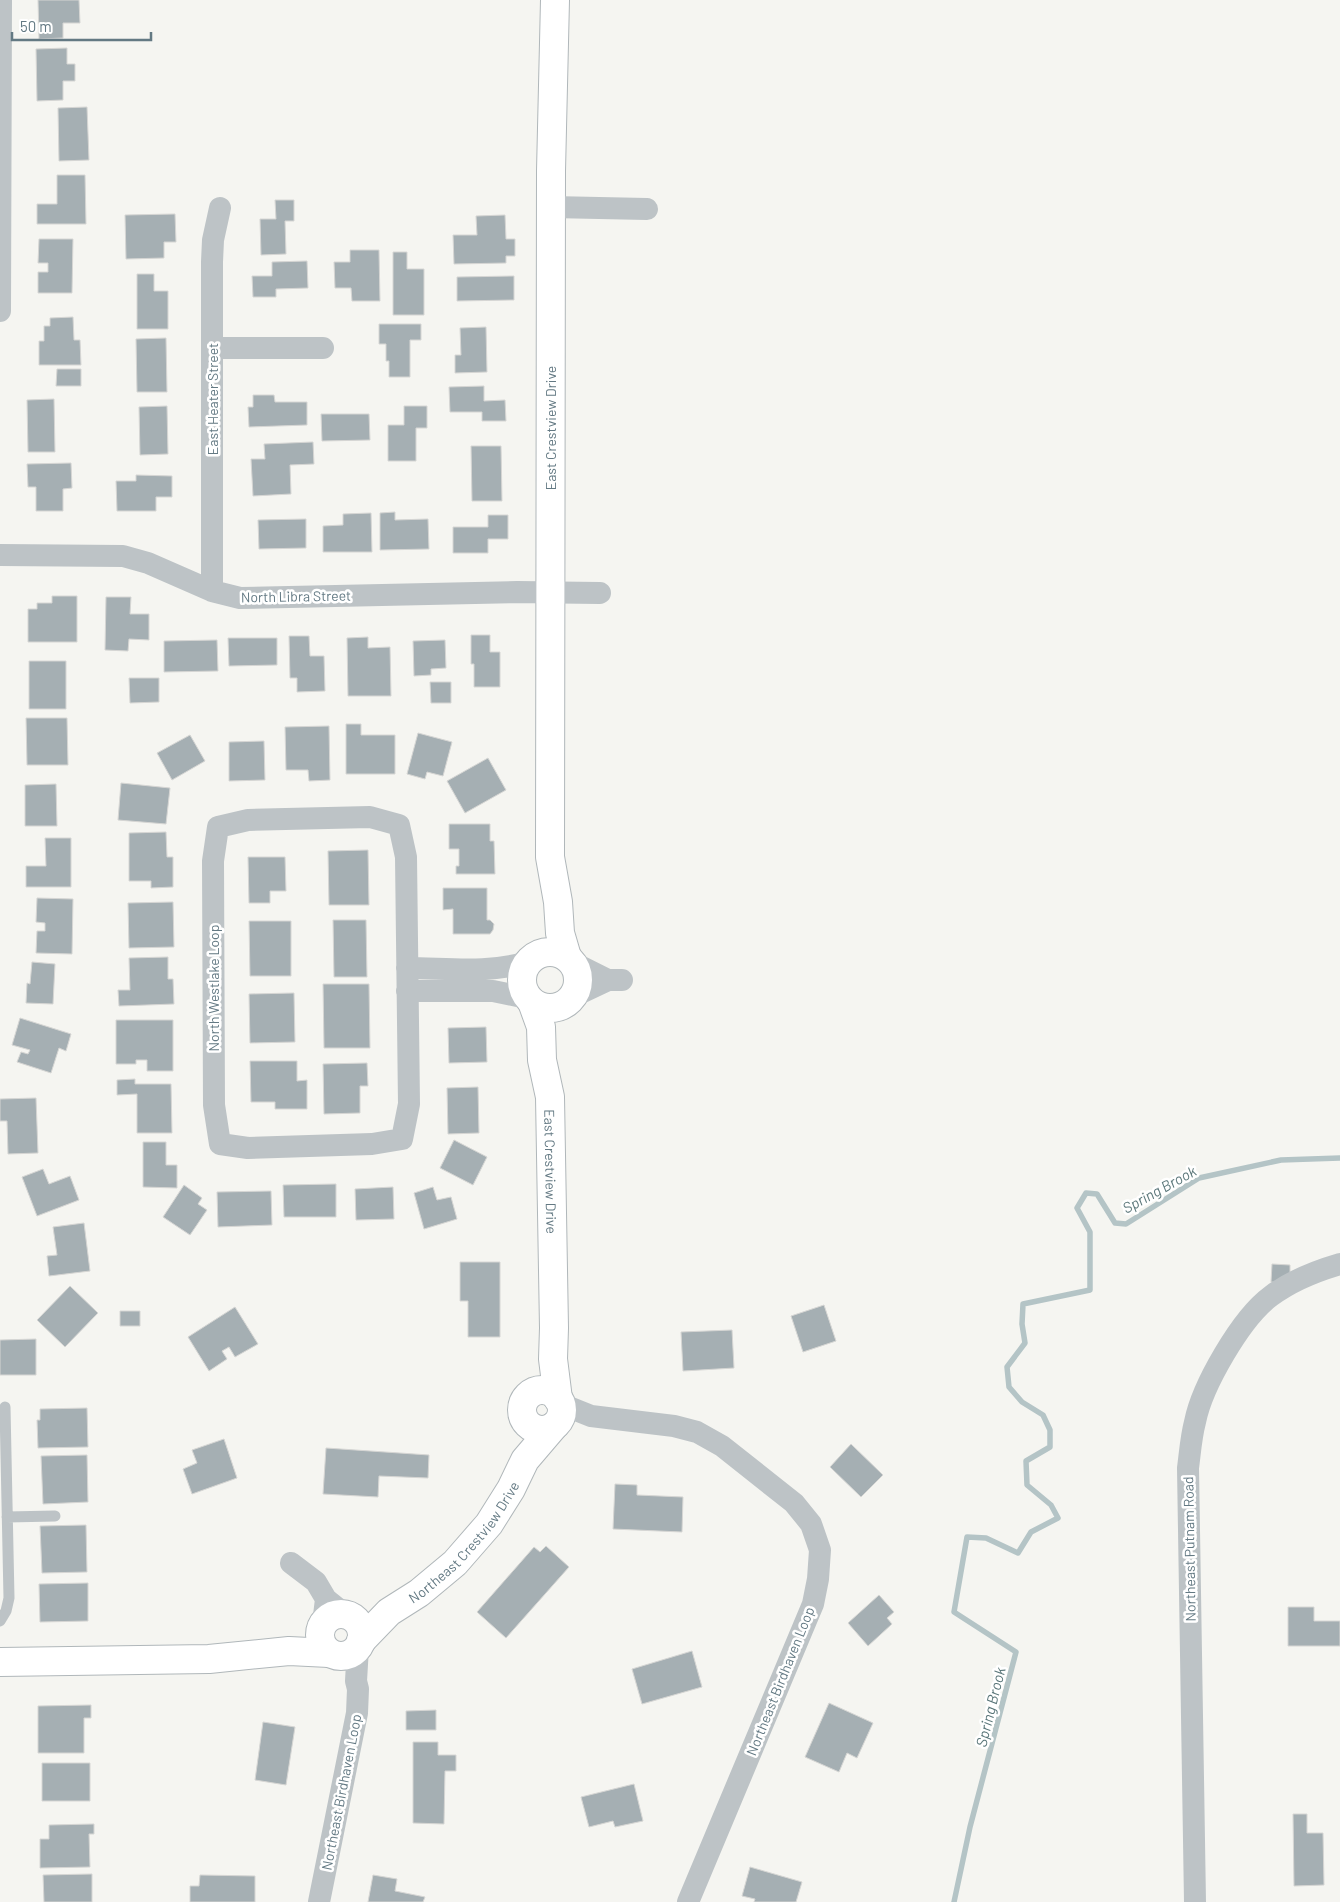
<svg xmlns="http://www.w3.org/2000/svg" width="1340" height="1902" viewBox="0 0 1340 1902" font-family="Barlow,sans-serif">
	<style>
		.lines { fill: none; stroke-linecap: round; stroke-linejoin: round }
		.stream { stroke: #b4c4c6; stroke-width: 5.5 }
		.building { fill: #a5afb3; stroke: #d6d6d4 }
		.secondary-casing { stroke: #b0b7ba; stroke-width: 30 }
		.lane { stroke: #bdc3c6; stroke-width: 11 }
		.street { stroke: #bdc3c6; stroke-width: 22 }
		.secondary { stroke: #fff; stroke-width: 28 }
		.labels { text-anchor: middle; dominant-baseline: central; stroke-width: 5; stroke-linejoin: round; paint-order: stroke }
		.street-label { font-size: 14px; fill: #637983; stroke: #fff }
		.water-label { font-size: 15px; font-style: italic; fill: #5a7679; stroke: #fff }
	</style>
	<rect width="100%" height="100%" fill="#f5f5f1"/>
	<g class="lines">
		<!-- stream -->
		<path class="stream" d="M954,1902l16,-75 46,-175 -62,-40 13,-75 19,1 32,15 13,-21 27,-14 -7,-13 -24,-20 -1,-24 24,-14v-17l-7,-15 -21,-13 -13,-15 -2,-20 18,-24 -3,-19 1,-20 67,-14v-58l-13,-24 9,-15 11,1 18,29 11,1 73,-46 82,-18 59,-2"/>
	</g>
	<!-- building -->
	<path class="building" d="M38,0h41l1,23h-17v15l-24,1z
		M67,48v16h8v17h-12v19l-26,1 -1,-52z
		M87,107l2,53 -30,1 -1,-53z
		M57,175h28l1,49h-49v-20h20z
		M275,200h19v21h-9l1,33 -25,1 -1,-36h16z
		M175,214l1,28h-12v16l-38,1 -1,-44z
		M505,215l1,24h9v17h-9v7l-52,1 -1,-29h24l-1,-19z
		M39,239h34l-1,54h-34v-21h10v-9h-10z
		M350,250h29l1,51h-28l-1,-13h-16l-1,-26h16z
		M393,252h14v17h17v46h-31z
		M307,261l1,27 -32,1v8h-23l-1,-21h20v-14z
		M137,274h17v17h14v38h-31z
		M514,276v24l-57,1v-24z
		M73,317l1,23h6l1,25h-42v-24h5v-15h6v-8z
		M379,324h42v16h-11v37h-21v-16h-3v-17h-7z
		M486,327l1,45 -32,1v-18h6l-1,-27z
		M166,338l1,54h-30l-1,-53z
		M57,369h24v17h-25z
		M484,386v15l21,-1 1,21h-24v-9h-32l-1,-25z
		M253,395h21l1,7h32v23l-58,2 -1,-20h5z
		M54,399l1,53h-27l-1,-52z
		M167,406l1,48 -28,1 -1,-48z
		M404,406h23v22h-11v33h-28v-36h16z
		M321,414h48l1,26 -48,1z
		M313,442l1,22 -24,1 1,29 -38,2 -2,-37h14l-1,-15z
		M471,446h30l1,55h-30z
		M71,463l1,25 -9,1v22h-27v-24h-8l-1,-23z
		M136,475l36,1v21h-16v14h-39l-1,-30h20z
		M395,512v8l33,-1 1,30 -49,1v-37z
		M371,513l1,39h-49v-26l20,-1v-11z
		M488,515h20v24h-20v14h-35v-26h35z
		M306,519v29l-47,1 -1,-29z
		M52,596h25v46h-49v-33h9v-6h15z
		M106,597h25l-1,17h19v26l-20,-1 -1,12 -23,-1z
		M471,635h19v17h10v35h-26v-23h-3z
		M289,636h20l1,20h14l1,35 -28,1v-14h-7z
		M368,637v11l22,-1 1,49h-43l-1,-58z
		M228,638h49v27l-48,1z
		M217,640l1,31 -54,1v-31z
		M445,640l1,28 -15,1v6l-17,1 -1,-35z
		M29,661h37v48h-37z
		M129,678h30v24l-29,1z
		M430,682h21v21h-20z
		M26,718h41l1,47h-41z
		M346,724h15v11h34v39h-49z
		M329,726l1,54 -21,1 -1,-11h-22l-1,-43z
		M418,733l34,9 -9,34 -16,-4 -2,7 -18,-5z
		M190,735l15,26 -33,19 -15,-27z
		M264,741l1,39 -36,1v-39z
		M488,758l18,32 -41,23 -18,-32z
		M121,783l49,5 -4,36 -48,-4z
		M56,784l1,42h-32v-41z
		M449,824h41v17h4l1,33h-39v-8h3v-17h-10z
		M166,832l1,25h6v30l-22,1v-7h-22v-48z
		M45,838h26v49h-45v-21h20z
		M368,850l1,55h-40l-1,-54z
		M248,857h37l1,34h-16v12h-21z
		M443,888h44v32h3l4,4 -1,6 -3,4h-37v-25l-10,1z
		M37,898l36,1 -1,55 -36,-1 1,-22h8v-8l-9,-1z
		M173,902l1,45 -45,1 -1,-45z
		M333,920h33l1,57h-33z
		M249,921h42v55h-41z
		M168,957v22h5l1,25 -55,2 -1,-16h12l-1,-32z
		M32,962l23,2 -2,40 -27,-1 1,-20 3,1z
		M323,984h46l1,64h-46z
		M294,993l1,49 -45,1 -1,-49z
		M20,1018l51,16 -5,17 -7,-3 -8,25 -34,-11 4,-10 7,2 2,-4 -18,-5z
		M116,1020h57v51h-26v-11h-11v4h-20z
		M486,1027l1,35 -38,1 -1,-35z
		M250,1061h47v20l10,-1v29h-32v-7h-24z
		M367,1063l1,23h-8v27l-36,1 -1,-50z
		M135,1079v5h36l1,49h-35v-39l-20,1v-15z
		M478,1087l1,46 -31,1 -1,-46z
		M36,1098l2,55 -30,1 -1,-33h-7v-22z
		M454,1140l33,17 -14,28 -33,-17z
		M143,1142h23v23h11v23l-34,-1z
		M43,1169l6,15 21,-8 9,24 -42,16 -15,-39z
		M336,1184v33h-52l-1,-32z
		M184,1185l18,13 -4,6 9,6 -17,25 -27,-18z
		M393,1187l1,32 -38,1 -1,-31z
		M433,1187l4,13 14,-3 6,22 -33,10 -10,-36z
		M271,1191l1,34 -54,2 -1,-35z
		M84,1223l6,48 -41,5 -2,-20 10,-1 -4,-28z
		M460,1262h40v75h-32v-36h-8z
		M1272,1264l18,1v18l-19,-1z
		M70,1286l28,27 -33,34 -28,-27z
		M824,1305l12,36 -33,11 -12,-36z
		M235,1307l23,37 -23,13 -6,-10 -7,4 5,8 -18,12 -21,-34z
		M120,1311h20v15h-20z
		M732,1330l2,38 -51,3 -2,-39z
		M36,1339v36h-36v-35z
		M87,1408l1,39 -50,1 -1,-28h3v-11z
		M224,1439l13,39 -45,16 -9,-25 14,-6 -5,-13z
		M851,1444l32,31 -22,22 -31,-30z
		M326,1448l103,7 -1,23 -49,-2 -1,21 -55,-3z
		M87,1455l1,47 -45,2 -2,-48z
		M615,1484l22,1v10l46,2 -1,35 -69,-3z
		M86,1525l1,47 -45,1 -2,-47z
		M546,1546l23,21 -63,71 -29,-26 57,-65 6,5z
		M88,1583v38l-48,1 -1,-38z
		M879,1595l15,17 -7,6 5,6 -24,22 -20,-23z
		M1288,1607h26v14h26v25h-52z
		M692,1651l10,36 -60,17 -10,-35z
		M829,1703l44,20 -16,35 -10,-5 -8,19 -34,-15z
		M91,1705v13h-7v35h-46v-47z
		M436,1710v20h-30v-19z
		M263,1722l32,5 -9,58 -31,-5z
		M413,1742h25v13h18v16h-11l-1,53 -31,-1z
		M42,1763h48v38h-48z
		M634,1784l9,37 -28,6 -2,-6 -24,6 -8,-30z
		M1293,1814h14v19h16l1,52 -30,1z
		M94,1824v10h-5l1,33 -50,1v-29h9v-14z
		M750,1867l52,15 -6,20h-42l1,-3 -13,-3z
		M92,1874v28h-48l-1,-27z
		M200,1875l55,1v26h-65v-16h9z
		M373,1875l24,4 -2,12 30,6 -2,5h-55z"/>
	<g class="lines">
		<defs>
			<g id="secondary">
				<path d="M555,0l-4,171 -1,686 8,45 2,31 7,24"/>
				<circle cx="550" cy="980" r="28"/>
				<path id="s1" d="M532,1002l9,25 1,33 8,37 4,231 -1,31 5,40"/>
				<circle cx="542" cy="1410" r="20"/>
				<circle cx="341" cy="1635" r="21"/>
				<path id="s2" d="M361,1641l28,-29 30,-19 36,-30 34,-39 22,-35 14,-29 29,-34"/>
				<path d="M0,1662l209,-3 80,-8 40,2"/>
			</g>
		</defs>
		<!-- secondary casing -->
		<use href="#secondary" class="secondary-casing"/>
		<!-- lane -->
		<path class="lane" d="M7,1517l48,-1
			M0,1621l6,-10 3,-13 -4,-191"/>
		<!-- street -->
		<path class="street" d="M551,207l96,2
			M0,311l1,-311
			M212,348h111
			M0,555l123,1 25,7 64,28 28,7 277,-6 83,1
			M212,591v-329l1,-22 7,-32
			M370,817l29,8 7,32 3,247 -7,35 -30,5 -124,4 -28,-4 -6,-39 -1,-244 5,-34 30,-7z
			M572,962l36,18
			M407,968c39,0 82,6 120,-6
			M407,991h86l34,7
			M572,997l36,-17h14
			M561,1404l30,12 83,10 23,6 25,14 72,57 17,21 9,26 -2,29 -5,25 -125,298
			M291,1563l25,19 10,17 20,16
			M323,1624l3,-25
			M319,1902l38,-189 1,-24 -2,-8 2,-34
			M1195,1902l-7,-434c2,-15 3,-31 7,-46 7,-36 46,-104 76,-126 20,-15 45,-25 69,-32"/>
		<!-- secondary -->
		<use href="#secondary" class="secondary"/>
	</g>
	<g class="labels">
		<!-- street labels -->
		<g class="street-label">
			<text transform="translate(212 399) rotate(-90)">East Heater Street</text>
			<text transform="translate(550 428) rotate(-90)">East Crestview Drive</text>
			<text transform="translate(296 596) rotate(-1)">North Libra Street</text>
			<text transform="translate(213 988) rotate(-90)">North Westlake Loop</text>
			<text stroke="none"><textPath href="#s1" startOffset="172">East Crestview Drive</textPath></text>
			<text stroke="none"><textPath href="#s2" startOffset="144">Northeast Crestview Drive</textPath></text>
			<text transform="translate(1189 1549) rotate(-91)">Northeast Putnam Road</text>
			<text transform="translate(780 1681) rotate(-68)">Northeast Birdhaven Loop</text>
			<text transform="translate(341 1792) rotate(-79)">Northeast Birdhaven Loop</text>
		</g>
		<!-- water labels -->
		<g class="water-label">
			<text transform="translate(1159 1189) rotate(-29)">Spring Brook</text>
			<text transform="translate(990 1707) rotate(-76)">Spring Brook</text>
		</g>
	</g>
	<!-- scale -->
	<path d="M12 32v8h139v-8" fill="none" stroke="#637983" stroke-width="2.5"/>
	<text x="20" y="32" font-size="15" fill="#637983" stroke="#ffffff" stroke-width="4" paint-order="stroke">50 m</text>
</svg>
